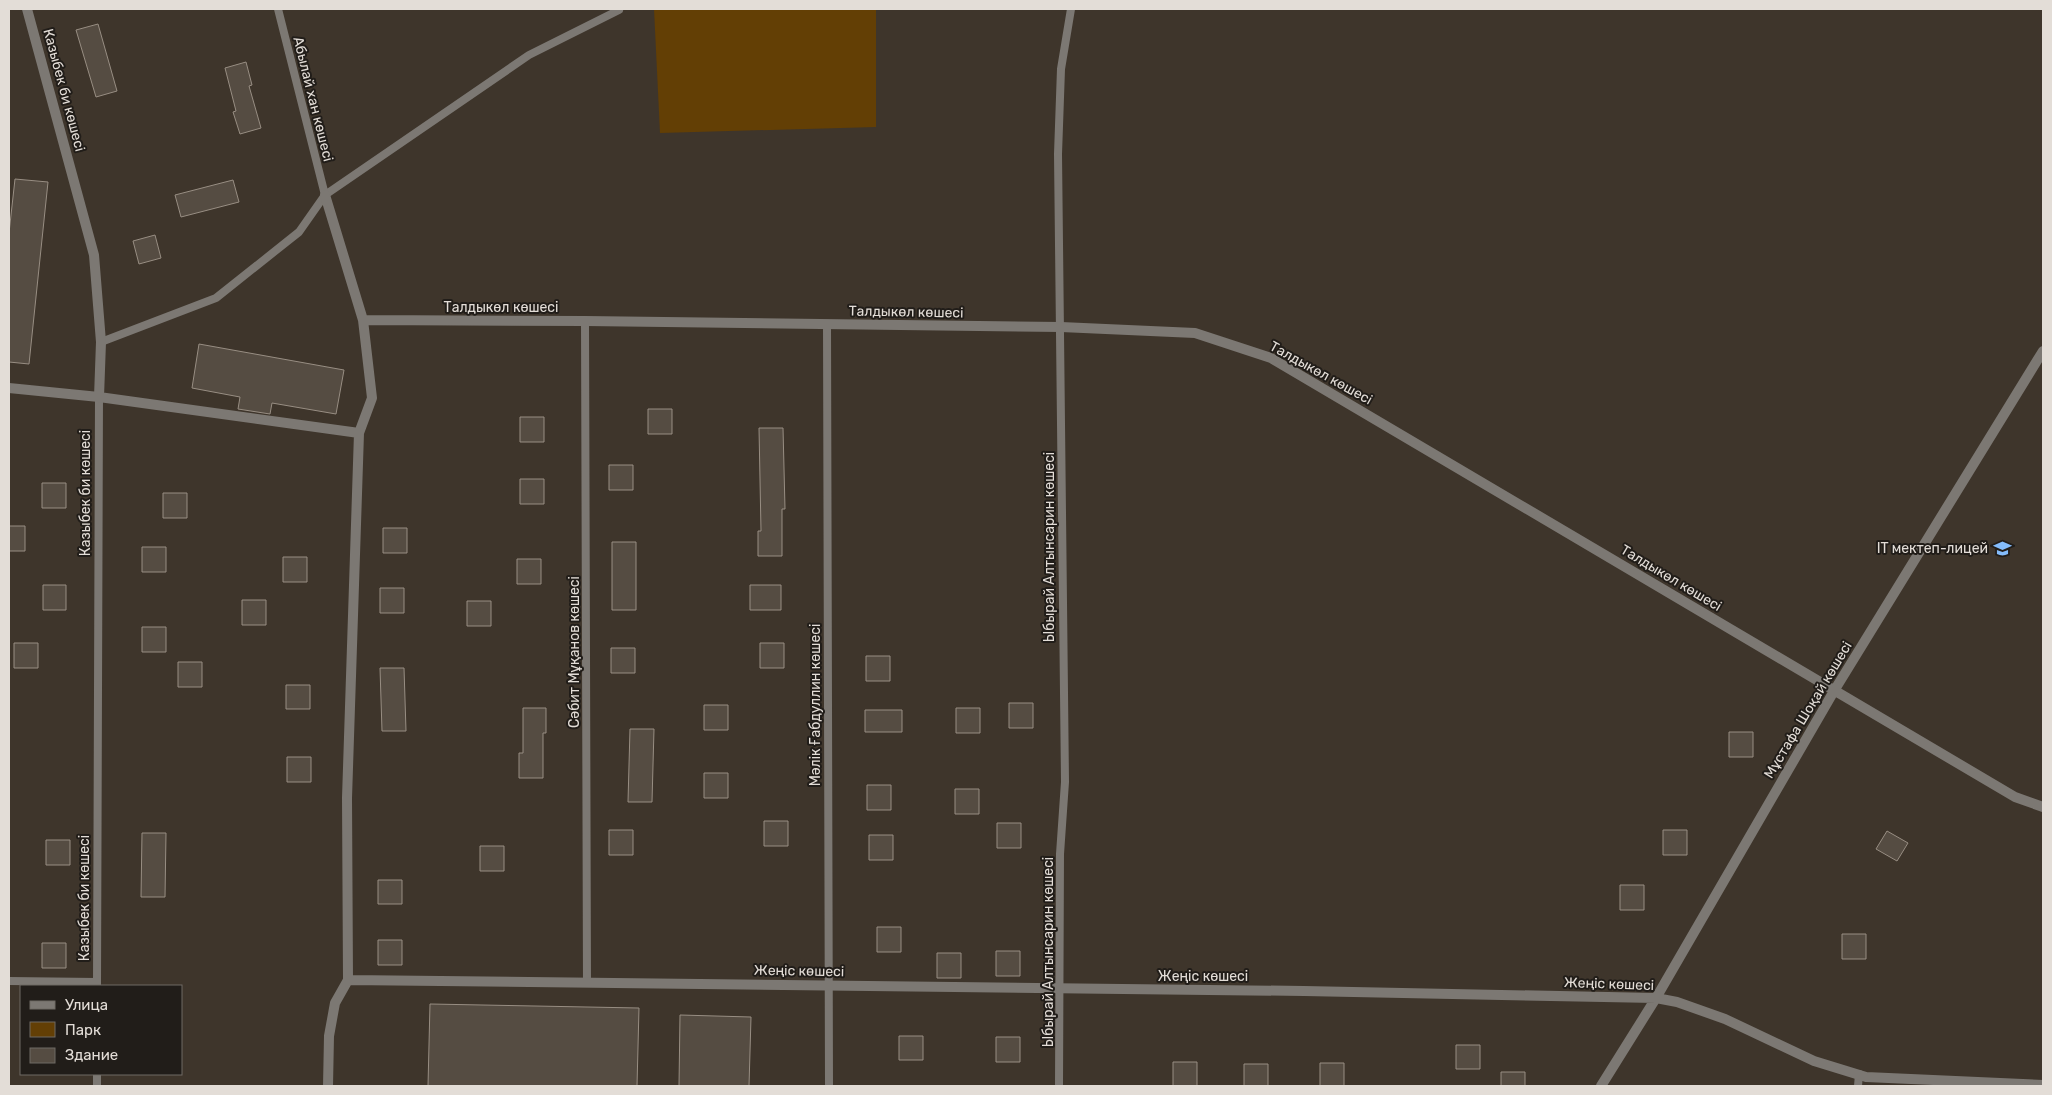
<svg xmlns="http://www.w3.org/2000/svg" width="2052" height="1095" viewBox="0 0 2052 1095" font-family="Rubik,sans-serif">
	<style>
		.green { fill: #633f05 }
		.building { fill: #554c42; stroke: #988e83 }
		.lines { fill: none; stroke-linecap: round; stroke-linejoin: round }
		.lane { stroke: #7c7873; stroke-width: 8 }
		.street { stroke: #7c7873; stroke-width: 10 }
		.labels { text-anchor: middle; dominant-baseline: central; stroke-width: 4; stroke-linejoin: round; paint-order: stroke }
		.street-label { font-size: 14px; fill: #e3ddd7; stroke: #211d19 }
		.poi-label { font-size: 14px; fill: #e3ddd7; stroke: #211d19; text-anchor: end }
	</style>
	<rect width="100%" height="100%" fill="#3e352b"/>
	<!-- green -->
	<path class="green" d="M654,9h222v118l-216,6z"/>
	<!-- building -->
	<path class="building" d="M98,24l19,67 -21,6 -20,-67z
		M246,62l6,23 -3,1 12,42 -21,6 -7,-22 3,-1 -11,-43z
		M15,179l33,3 -19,182 -20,-2v-129z
		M233,180l6,22 -58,15 -6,-22z
		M155,235l6,23 -22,6 -6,-23z
		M199,344l145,26 -8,44 -64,-11 -2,11 -32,-5 2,-12 -48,-9z
		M648,409h24v25h-24z
		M520,417h24v25h-24z
		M759,428h24l2,81h-3v47h-24v-25h3z
		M609,465h24v25h-24z
		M520,479h24v25h-24z
		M42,483h24v25h-24z
		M163,493h24v25h-24z
		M9,526h16v25h-16z
		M383,528h24v25h-24z
		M612,542h24v68h-24z
		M142,547h24v25h-24z
		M283,557h24v25h-24z
		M517,559h24v25h-24z
		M43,585h23v25h-23z
		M750,585h31v25h-31z
		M380,588h24v25h-24z
		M242,600h24v25h-24z
		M467,601h24v25h-24z
		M142,627h24v25h-24z
		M14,643h24v25h-24z
		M760,643h24v25h-24z
		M611,648h24v25h-24z
		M866,656h24v25h-24z
		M178,662h24v25h-24z
		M380,668h24l2,63h-24z
		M286,685h24v24h-24z
		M1009,703h24v25h-24z
		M704,705h24v25h-24z
		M523,708h23v25h-3v45h-24v-25h4z
		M956,708h24v25h-24z
		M865,710h37v22h-37z
		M630,729h24l-2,73h-24z
		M1729,732h24v25h-24z
		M287,757h24v25h-24z
		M704,773h24v25h-24z
		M867,785h24v25h-24z
		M955,789h24v25h-24z
		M764,821h24v25h-24z
		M997,823h24v25h-24z
		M609,830h24v25h-24z
		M1663,830h24v25h-24z
		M1887,831l21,12 -11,18 -21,-12z
		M142,833h24l-1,64h-24z
		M869,835h24v25h-24z
		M46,840h24v25h-24z
		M480,846h24v25h-24z
		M378,880h24v24h-24z
		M1620,885h24v25h-24z
		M877,927h24v25h-24z
		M1842,934h24v25h-24z
		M378,940h24v25h-24z
		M42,943h24v25h-24z
		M996,951h24v25h-24z
		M937,953h24v25h-24z
		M430,1004l209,4 -2,78h-209z
		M680,1015l71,2 -2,69h-70z
		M899,1036h24v24h-24z
		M996,1037h24v25h-24z
		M1456,1045h24v24h-24z
		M1173,1062h24v24h-24z
		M1320,1063h24v23h-24z
		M1244,1064h24v22h-24z
		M1501,1072h24v14h-24z"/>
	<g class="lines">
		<!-- lane -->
		<path class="lane" d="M278,9l47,186
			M585,321l2,662
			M827,324l2,762
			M101,342l115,-44 83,-66 26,-37 204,-140 90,-45
			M9,981l88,1
			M97,986l2,-589
			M97,1074v12
			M1059,1086l1,-232 5,-72 -7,-628 3,-85 10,-60
			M1858,1086l1,-12"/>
		<!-- street -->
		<path class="street" d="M27,9l67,246 7,87 -2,55
			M325,195l38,125 9,78 -13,35 -12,365 1,182 -13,23 -6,33 -1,50
			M363,320l222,1 476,6 134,6 76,25 744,439 28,10
			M9,388l90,9 260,36
			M348,980l956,11 352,7 21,4 48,17 89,42 52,16 177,8
			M1601,1086l55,-88 178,-307 209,-340"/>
	</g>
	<!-- icons -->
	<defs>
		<symbol id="school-bare" viewBox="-9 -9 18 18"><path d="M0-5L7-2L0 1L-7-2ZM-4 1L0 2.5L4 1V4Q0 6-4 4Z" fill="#84bcfb" stroke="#211d19" stroke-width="2.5" paint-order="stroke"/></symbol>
	</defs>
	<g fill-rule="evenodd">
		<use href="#school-bare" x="1990" y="536" width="25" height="25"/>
	</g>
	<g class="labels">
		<!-- street labels -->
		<g class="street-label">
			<text transform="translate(64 90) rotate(75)">Казыбек би көшесі</text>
			<text transform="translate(313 99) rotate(76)">Абылай хан көшесі</text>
			<text x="501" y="307">Талдыкөл көшесі</text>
			<text transform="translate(906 312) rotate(1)">Талдыкөл көшесі</text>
			<text transform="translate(1321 373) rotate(29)">Талдыкөл көшесі</text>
			<text transform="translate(85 493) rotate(-90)">Казыбек би көшесі</text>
			<text transform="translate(1049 547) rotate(-90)">Ыбырай Алтынсарин көшесі</text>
			<text transform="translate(1671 578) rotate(31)">Талдыкөл көшесі</text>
			<text transform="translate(574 652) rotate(-90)">Сәбит Мұқанов көшесі</text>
			<text transform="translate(815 705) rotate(-90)">Мәлік Ғабдуллин көшесі</text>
			<text transform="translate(1808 710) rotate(-59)">Мұстафа Шоқай көшесі</text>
			<text transform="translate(84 898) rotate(-90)">Казыбек би көшесі</text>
			<text transform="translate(1048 952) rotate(-90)">Ыбырай Алтынсарин көшесі</text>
			<text transform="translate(799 971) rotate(1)">Жеңіс көшесі</text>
			<text x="1203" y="976">Жеңіс көшесі</text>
			<text transform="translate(1609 984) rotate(2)">Жеңіс көшесі</text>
		</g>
		<!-- poi labels -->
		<g class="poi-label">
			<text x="1988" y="548">IT мектеп-лицей</text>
		</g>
	</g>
	<!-- border -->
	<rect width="2052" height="1095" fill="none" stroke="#e3ddd7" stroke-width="20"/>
	<!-- legend -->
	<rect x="20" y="985" width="162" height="90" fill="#211d19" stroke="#6f6a65"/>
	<rect x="30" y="1001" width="25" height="8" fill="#7c7873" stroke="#6f6a65"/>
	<text x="65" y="1010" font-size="15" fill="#e3ddd7">Улица</text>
	<rect x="30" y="1022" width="25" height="15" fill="#633f05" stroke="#6f6a65"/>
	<text x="65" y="1035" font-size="15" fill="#e3ddd7">Парк</text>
	<rect x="30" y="1048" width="25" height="15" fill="#554c42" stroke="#6f6a65"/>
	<text x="65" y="1060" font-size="15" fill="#e3ddd7">Здание</text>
</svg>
